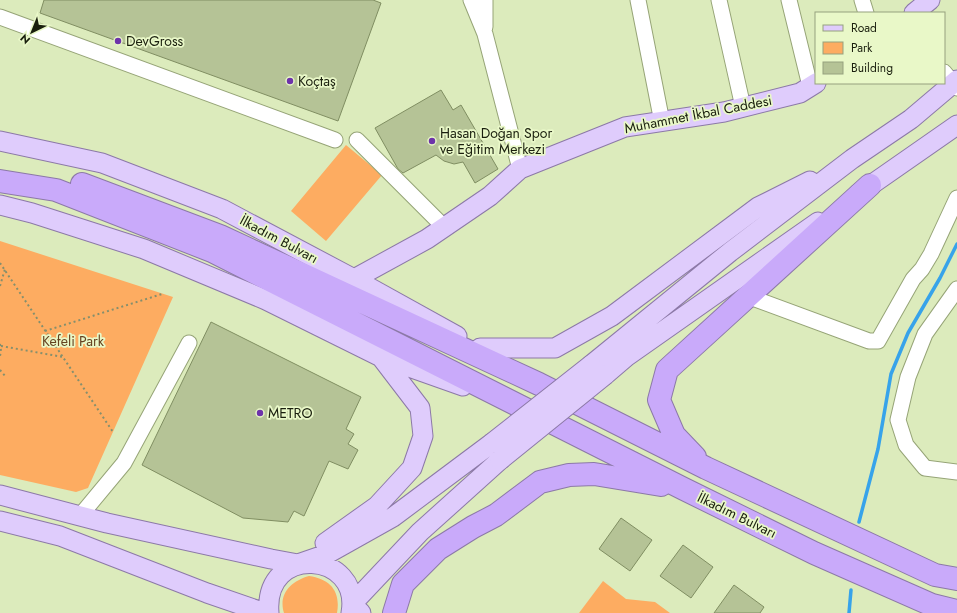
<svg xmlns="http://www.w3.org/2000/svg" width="957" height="613" viewBox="0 0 957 613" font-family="Jost,sans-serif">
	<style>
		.green { fill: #fdac61 }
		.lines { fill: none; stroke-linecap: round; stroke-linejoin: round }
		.stream { stroke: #37a3ea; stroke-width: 3.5 }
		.building { fill: #b5c396; stroke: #808e62 }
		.minor-casing { stroke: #96a477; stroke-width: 17 }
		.major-casing { stroke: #8c79a7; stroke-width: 21 }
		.highway-casing { stroke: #8c79a7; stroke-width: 24 }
		.path { stroke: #848f6d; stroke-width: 2; stroke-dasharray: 2 3; stroke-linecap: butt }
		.minor { stroke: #fff; stroke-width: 15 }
		.major { stroke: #dfccfc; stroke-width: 19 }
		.highway { stroke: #c9aafa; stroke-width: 22 }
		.major-bridge-casing { stroke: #8c79a7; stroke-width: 21; stroke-linecap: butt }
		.major-bridge { stroke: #dfccfc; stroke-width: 19 }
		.poi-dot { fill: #6d33aa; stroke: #e9f8c8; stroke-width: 1.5 }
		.labels { text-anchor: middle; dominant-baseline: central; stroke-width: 3.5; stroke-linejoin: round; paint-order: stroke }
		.poi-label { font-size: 14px; fill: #1a1f0e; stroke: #e9f8c8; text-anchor: start }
		.street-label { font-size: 14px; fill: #1a1f0e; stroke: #e9f8c8 }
		.park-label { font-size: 14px; fill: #664221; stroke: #e9f8c8 }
	</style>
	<rect width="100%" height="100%" fill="#dcebbc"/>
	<!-- green -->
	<path class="green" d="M346,145l36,30 -56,66 -35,-30z
		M0,241l173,56 -85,191 -12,4 -76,-17z
		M309,576c21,3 32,15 28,37h-53c-6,-19 7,-32 25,-37z
		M603,581l23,18 29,3 15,11h-91z"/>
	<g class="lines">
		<!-- stream -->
		<path class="stream" d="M859,522l19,-73 13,-75 17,-41 32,-55 17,-34
			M849,613l2,-23"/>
	</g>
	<!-- building -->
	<path class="building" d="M44,0h329l8,3 -43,118 -298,-108z
		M441,90l12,20 8,-5 37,64 -23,14 -12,-21 -9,2 -10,-3 -8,-6 -33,18 -5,-4 -23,-41z
		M211,322l150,75 -15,32 8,5 -6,10 10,6 -10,19 -19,-8 -25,55 -10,-5 -6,11 -45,-4 -101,-53z
		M621,518l31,22 -22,31 -31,-22z
		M683,545l30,22 -22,31 -31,-22z
		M734,585l30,22 -4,6h-46z"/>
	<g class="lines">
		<defs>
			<path id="minor" d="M471,0l14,34 35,135
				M638,0l24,122
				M719,0l24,107
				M789,0l21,86
				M862,0l4,13
				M0,17l335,123
				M485,27v-27
				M944,72l13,16
				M357,140l87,87
				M957,289l-32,45 -17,43 -10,43 8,25 19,23 32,4
				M747,296l122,45h9l35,-62 9,-10 9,-15 26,-56
				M80,516l44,-53 65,-120"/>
			<path id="major" d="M914,13l16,-13
				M0,141l102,22 120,46 132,70 103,57
				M858,194l99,-69
				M0,205l32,8 112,36 122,51 115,57 82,29
				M354,279l73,-40 63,-43 30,-27 105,-42 99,-15 76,-19 16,-10
				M480,348h75l57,-32 146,-109 52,-26
				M591,365l139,-113 122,-93 59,-40 46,-39
				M605,375l21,-18 192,-135
				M0,495l107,28 164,36 27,5 29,-10 66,-37 99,-74
				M0,521l60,15 147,57 58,20
				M325,543l52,-37 35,-38 11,-32 -3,-28 -39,-51
				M269,613c-6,-70 93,-62 82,0
				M361,613l-9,-9 68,-72 80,-72"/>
			<path id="highway" d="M0,181l56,9 156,61 472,238 130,64 118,52 25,6
				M82,184l138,52 319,148 167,84 229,107 22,4
				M695,457l-21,-22 -15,-35 8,-30 203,-185
				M394,613l9,-29 35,-35 35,-22 23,-12 44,-33 29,-7 25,-1 67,11"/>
		</defs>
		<!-- minor casing -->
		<use href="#minor" class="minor-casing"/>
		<!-- major casing -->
		<use href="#major" class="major-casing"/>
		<!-- highway casing -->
		<use href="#highway" class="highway-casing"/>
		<!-- path -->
		<path class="path" d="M0,263l113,169
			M0,286l5,-17
			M45,331l117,-37
			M0,344l1,7 -1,5
			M1,346l62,11
			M0,370l6,7"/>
		<!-- minor -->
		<use href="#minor" class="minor"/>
		<!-- major -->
		<use href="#major" class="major"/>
		<!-- highway -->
		<use href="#highway" class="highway"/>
		<defs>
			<path id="major-bridge" d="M492,443l99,-78
				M500,460l105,-85"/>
		</defs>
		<!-- major-bridge casing -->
		<use href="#major-bridge" class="major-bridge-casing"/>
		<!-- major-bridge -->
		<use href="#major-bridge" class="major-bridge"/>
	</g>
	<!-- markers -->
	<g class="poi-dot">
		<circle cx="118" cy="41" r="4"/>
		<circle cx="290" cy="81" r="4"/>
		<circle cx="432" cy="141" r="4"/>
		<circle cx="260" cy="413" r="4"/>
	</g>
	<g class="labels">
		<!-- poi labels -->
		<g class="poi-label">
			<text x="126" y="41">DevGross</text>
			<text x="298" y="81">Koçtaş</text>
			<text x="440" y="133">Hasan Doğan Spor<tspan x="440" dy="16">ve Eğitim Merkezi</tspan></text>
			<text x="268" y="413">METRO</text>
		</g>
		<!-- street labels -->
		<g class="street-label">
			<text transform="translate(698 114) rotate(-11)">Muhammet İkbal Caddesi</text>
			<text transform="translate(279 239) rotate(28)">İlkadım Bulvarı</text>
			<text transform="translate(737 515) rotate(26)">İlkadım Bulvarı</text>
		</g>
		<!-- park labels -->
		<g class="park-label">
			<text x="73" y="341">Kefeli Park</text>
		</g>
	</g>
	<!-- legend -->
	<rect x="815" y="12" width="130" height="72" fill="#e9f8c8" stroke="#96a17e"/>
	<rect x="823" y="25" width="20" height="6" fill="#dfccfc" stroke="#96a17e"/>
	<text x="851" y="32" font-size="12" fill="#1a1f0e">Road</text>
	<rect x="823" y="42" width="20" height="12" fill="#fdac61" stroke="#96a17e"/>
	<text x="851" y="52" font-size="12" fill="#1a1f0e">Park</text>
	<rect x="823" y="62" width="20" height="12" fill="#b5c396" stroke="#96a17e"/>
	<text x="851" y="72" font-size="12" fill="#1a1f0e">Building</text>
	<!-- north arrow -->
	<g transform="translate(32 32) rotate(223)" stroke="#e9f8c8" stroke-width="3" paint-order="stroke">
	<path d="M0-3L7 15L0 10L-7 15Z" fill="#1a1f0e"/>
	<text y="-6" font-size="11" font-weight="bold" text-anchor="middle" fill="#1a1f0e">N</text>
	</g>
</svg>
